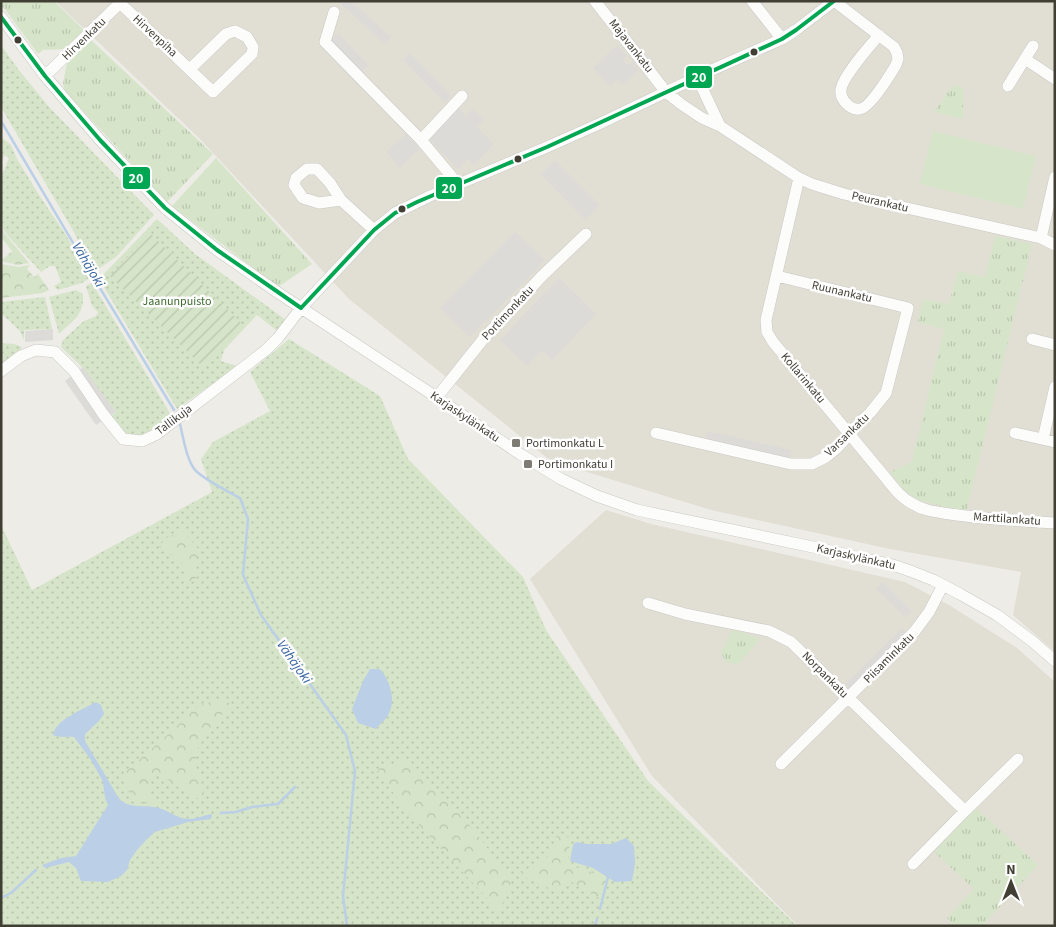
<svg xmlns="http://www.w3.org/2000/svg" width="1056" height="927" viewBox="0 0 1056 927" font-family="'Source Sans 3',sans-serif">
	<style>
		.residential { fill: #e1ded4 }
		.grass { fill: url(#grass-dots) }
		.forest { fill: url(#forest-crowns) }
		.park { fill: url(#park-tufts) }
		.garden { fill: url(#garden-furrows) }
		.pitch { fill: #d6e5c9 }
		.parking { fill: #dcdbd7 }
		.water { fill: #bbcfe7 }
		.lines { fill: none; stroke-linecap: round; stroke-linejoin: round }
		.stream { stroke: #bbcfe7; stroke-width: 2.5 }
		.minor-casing { stroke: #c9c8c3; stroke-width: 12 }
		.minor { stroke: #fcfcfb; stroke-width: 11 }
		.bus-1-casing { stroke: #fff; stroke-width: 8 }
		.bus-1 { stroke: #00a651; stroke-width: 4 }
		.bus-dot { fill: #413e34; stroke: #fff; stroke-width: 2 }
		.poi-dot { fill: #7d7b73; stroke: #fff; stroke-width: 2 }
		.labels { text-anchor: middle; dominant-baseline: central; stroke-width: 5; stroke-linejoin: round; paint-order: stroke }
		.street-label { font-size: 12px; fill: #413e34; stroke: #fff }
		.park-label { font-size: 12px; fill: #3d6b2f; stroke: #fff }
		.poi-label { font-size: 12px; fill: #413e34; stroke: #fff; text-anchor: start }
		.water-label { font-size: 14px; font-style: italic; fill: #3a66a0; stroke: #fff }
		.line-badge { stroke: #fff; stroke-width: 2 }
		.badge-label { font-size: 14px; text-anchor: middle; font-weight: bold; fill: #fff }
	</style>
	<defs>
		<pattern id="grass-dots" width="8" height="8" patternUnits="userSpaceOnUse" patternTransform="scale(1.25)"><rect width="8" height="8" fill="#d6e5c9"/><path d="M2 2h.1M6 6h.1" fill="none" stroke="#b9c6ad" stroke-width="1.8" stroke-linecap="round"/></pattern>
		<pattern id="forest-crowns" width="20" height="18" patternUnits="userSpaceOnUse" patternTransform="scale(1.25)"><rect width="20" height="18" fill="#d6e5c9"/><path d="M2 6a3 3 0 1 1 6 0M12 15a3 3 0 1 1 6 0" fill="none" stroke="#b9c6ad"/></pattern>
		<pattern id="park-tufts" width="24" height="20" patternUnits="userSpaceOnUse" patternTransform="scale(1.25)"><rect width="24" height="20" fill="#d6e5c9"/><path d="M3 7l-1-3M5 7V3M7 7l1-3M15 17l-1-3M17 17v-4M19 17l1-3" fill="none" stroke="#b9c6ad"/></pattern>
		<pattern id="garden-furrows" width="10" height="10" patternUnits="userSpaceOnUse" patternTransform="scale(1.25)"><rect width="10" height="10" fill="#d6e5c9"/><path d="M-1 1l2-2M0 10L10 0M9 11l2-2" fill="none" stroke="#b9c6ad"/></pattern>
	</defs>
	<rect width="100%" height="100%" fill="#edece7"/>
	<!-- residential -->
	<path class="residential" d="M55,1h1000v651l-42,-37 8,-43 -131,-23 -179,-39 -160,-49 -202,-162 -149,-160z
		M606,510l45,14 254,58 44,23 68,43 38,34v244h-257l-146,-150 -122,-197z"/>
	<!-- grass -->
	<path class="grass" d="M1,45l17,24 31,38 105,108 -38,42 -21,14 -24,-44 -70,-120z
		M1,137l10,8 6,14 24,39 25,37 24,43 -8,5 -24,7 -4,-4 7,-4 -6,-16h-5l-9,6 -33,-36 -7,-10v-49l8,-19 -4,-3 -4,6z
		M157,219l38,35 91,66 -10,10 -19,-15 -33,35 -3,11 16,5 -60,43 -78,-130z
		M92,283l79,132c-14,11 -29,29 -48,17 -4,-3 -8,-11 -12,-16l5,-4 -36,-47 -19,-18 2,-7 21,-19 12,-5 2,-4 -6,-6 -6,-20z
		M76,290l7,4c1,22 -10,26 -24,40l-10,-37z
		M45,297l7,32 -28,1v10l-4,-9 -19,-18v-11z
		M289,339l91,57 28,63 115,118 23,53 102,151 149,145h-796v-401l31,65 180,-98 -11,-33 12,-17 57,-31 -20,-39z
		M1,343l13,1 8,3 -4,6 -17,13z"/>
	<!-- forest -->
	<path class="forest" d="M1,229l28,34 -11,2 -17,-4 11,-10 -11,-14z
		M1,264l18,3 11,-2 -3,4 7,8 4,-3 11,16 -6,3 -42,5z
		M183,531l17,20 -5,12 4,11 -7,8 -6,-3 1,-9 -7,-10 -13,-7 -8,-6 7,-9z
		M219,699l13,5c-12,14 -30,29 -35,47 -4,14 5,36 10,50l-16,-5 -27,-19 -7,-4 -8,6v8l6,17 -16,-1 -11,-12 -7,-15 52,-46 25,-24z
		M408,759l18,19 21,21 21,24 43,56 -1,12 -12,19 -93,-100 -13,-19 -4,-11 -12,-6 4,-7 13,-2z
		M556,836l16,2 -4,14 1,14 19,4 18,11 -4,19 -30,-18 -6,1 -6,10 -44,-20c20,-7 38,-13 40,-37z"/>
	<!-- park -->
	<path class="park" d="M1,1h53l30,29 -20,19 -21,1 -5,4 -37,-50z
		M90,39l123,115 -46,48 -102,-111 -2,-7 4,-23z
		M955,85l6,2 2,3v29l-29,-7 17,-24z
		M216,158l96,106 -34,23 -106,-81z
		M995,236l37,8 -66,268 -48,-12 -13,-9 -15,-19 22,-10 32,-133 -26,-7 5,-23 26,5 9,-33 27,6z
		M733,629l27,10 -20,24 -5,1 -9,-2 -5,-9z
		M976,808l62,57 -56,61h-27l-8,-8 27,-29 -40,-37z"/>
	<!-- garden -->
	<path class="garden" d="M150,233l94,93 -41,41 -93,-91z"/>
	<!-- pitch -->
	<path class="pitch" d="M933,131l103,25 -13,53 -103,-25z"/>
	<!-- parking -->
	<path class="parking" d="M341,1h10l40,36 -6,7 -44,-40z
		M338,33l31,32 -9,8 -31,-32z
		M617,45l10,11 -4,5 6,5 4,-5 6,9 -16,15 -6,-6 -7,7 -17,-18z
		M410,53l41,43 -6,7 -42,-43z
		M458,107l8,9 6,-7 12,10 -7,8 17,17 -20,21 -6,-7 -10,11 -29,-30z
		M406,134l14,15 -20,19 -14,-16z
		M555,160l45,45 -15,15 -44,-46z
		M515,232l30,28 -75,77 -30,-29z
		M559,278l37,36 -44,46 -10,-10 -15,16 -27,-26z
		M53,329v11l-28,2v-11z
		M83,367l33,45 -20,13 -31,-44z
		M707,431l85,19 -3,10 -84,-19z
		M883,582l29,29 -7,7 -29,-29z
		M902,628l5,5 -56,57 -6,-6z"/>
	<!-- water -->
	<path class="water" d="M370,669h10c11,13 17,33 7,48 -3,4 -8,8 -11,12l-18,-6 -6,-14 11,-28z
		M96,702l5,3 3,9 -5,7 -14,13v7l33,56c10,13 26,7 41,11 10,3 19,11 30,11 8,0 15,-4 23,-5l-1,5 -23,3 -33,10 -9,8 -9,10 -7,10 -3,10 -6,6 -13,6 -27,-1 -5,-13 -7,-6 -24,6 -3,-3 19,-7 15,-2 32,-51 -3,-7 -2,-15 -2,-5 -10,-18 -17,-23c-8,-1 -14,1 -21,-2 2,-15 31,-26 43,-33z
		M626,838l8,8 1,17 -3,18 -17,1 -22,-14 -23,-7 3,-16 3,-3 11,2h24z"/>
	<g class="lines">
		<!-- stream -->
		<path class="stream" d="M1,121l91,154 82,135
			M180,424c3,13 7,38 16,47 12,11 30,19 44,27l8,21 -5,56 18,40 85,120 9,36 -12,125 4,30
			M221,813l15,-1 16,-5 26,-3 17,-17
			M1,898l10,-5 25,-23
			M600,909l8,-32
			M595,926l2,-7"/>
		<defs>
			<path id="minor" d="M595,1l71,91 15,12 21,14 18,8 79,52 13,6 32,10 197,44 14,7
				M752,1l30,38
				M834,1l60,46 3,6 1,6 -2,6c-6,10 -26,43 -36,44 -4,1 -8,-1 -11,-3 -5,-4 -9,-10 -8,-17 2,-13 28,-42 38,-54
				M120,3l93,89 39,-38 1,-7 -6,-10 -12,-6 -9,3 -36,35
				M334,12l-9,30 96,98 37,44
				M1,17l44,59 55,64 65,68 52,42 60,42 150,99 93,63 41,25 36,17 40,14 190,40 66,15 20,7 20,8 27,14 37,21 35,26 23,20
				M1025,59l30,20
				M45,76l77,-75
				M697,77l23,49
				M1008,86l25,-40
				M421,140l41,-44
				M799,178l-33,142 1,12 6,10 112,135c8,10 16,21 28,27 11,7 24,8 37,10 35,5 70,7 105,9
				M341,200l-22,3 -16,-5 -9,-13 2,-7 11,-9h10l13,14 11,17 33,30
				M1041,238l14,-61
				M1032,339l23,6
				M1,371l20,-15 15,-6 19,2 19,19 29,43 20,25 19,2 15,-7 109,-84 12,-12 23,-30 73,-78 21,-17 35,-17 117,-49 54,-24 113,-54 68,-30 14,-9 38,-29
				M437,397l48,-60 57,-61 44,-42
				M656,433l135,31h21l14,-7 11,-9 24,-27 9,-8 16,-20 22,-85 -131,-32
				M1015,433l40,9
				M1043,439l12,-52
				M648,603l37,11 84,17 22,11 174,169 -52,53
				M781,764l134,-133 14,-19 14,-27
				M965,811l53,-52"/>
		</defs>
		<!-- minor casing -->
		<use href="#minor" class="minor-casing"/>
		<!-- minor -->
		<use href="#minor" class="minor"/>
		<defs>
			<path id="bus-1" d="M1,17l44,59 55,64 65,68 52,42 84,58
				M301,308l73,-78 21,-17 22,-11 130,-55 235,-108 14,-9 38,-29"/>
		</defs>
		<!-- bus-1 casing -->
		<use href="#bus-1" class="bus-1-casing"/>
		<!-- bus-1 -->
		<use href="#bus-1" class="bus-1"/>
	</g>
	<!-- markers -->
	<g class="bus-dot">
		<circle cx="18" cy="40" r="4.5"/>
		<circle cx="754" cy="52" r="4.5"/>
		<circle cx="518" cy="159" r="4.5"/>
		<circle cx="402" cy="209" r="4.5"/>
	</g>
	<g class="poi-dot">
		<rect x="511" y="438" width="10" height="10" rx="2.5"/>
		<rect x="523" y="459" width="10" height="10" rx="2.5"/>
	</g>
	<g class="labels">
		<!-- street labels -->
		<g class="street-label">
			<text transform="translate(155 36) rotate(43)">Hirvenpiha</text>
			<text transform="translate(84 39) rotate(-44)">Hirvenkatu</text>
			<text transform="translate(631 46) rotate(52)">Majavankatu</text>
			<text transform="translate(880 202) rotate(13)">Peurankatu</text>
			<text transform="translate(842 292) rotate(13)">Ruunankatu</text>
			<text transform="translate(508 313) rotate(-47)">Portimonkatu</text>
			<text transform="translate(803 378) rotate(50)">Kollarinkatu</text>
			<text transform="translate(465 417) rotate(34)">Karjaskylänkatu</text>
			<text transform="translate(174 420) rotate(-37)">Tallikuja</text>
			<text transform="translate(847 435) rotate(-44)">Varsankatu</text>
			<text transform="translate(1007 519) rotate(4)">Marttilankatu</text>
			<text transform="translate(856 557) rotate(13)">Karjaskylänkatu</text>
			<text transform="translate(889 658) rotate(-45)">Piisaminkatu</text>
			<text transform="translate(825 675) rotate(45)">Norpankatu</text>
		</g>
		<!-- park labels -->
		<g class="park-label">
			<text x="177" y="301">Jaanunpuisto</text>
		</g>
		<!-- poi labels -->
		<g class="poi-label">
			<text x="526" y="443">Portimonkatu L</text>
			<text x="538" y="464">Portimonkatu I</text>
		</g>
		<!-- water labels -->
		<g class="water-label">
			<text transform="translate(88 265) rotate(59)">Vähäjoki</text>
			<text transform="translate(294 662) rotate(55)">Vähäjoki</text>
		</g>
	</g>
	<g class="line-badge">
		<rect x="685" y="65" width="28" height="24" rx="5" fill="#00a651"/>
		<rect x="122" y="166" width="29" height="24" rx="5" fill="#00a651"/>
		<rect x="435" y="176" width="28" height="24" rx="5" fill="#00a651"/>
	</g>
	<g class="badge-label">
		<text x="699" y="82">20</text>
		<text x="136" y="183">20</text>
		<text x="449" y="193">20</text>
	</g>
	<!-- border -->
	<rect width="1056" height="927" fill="none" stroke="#413e34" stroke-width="5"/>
	<!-- north arrow -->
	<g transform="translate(1011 882)" stroke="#ffffff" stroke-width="4" paint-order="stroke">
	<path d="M0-4L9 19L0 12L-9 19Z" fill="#413e34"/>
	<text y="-8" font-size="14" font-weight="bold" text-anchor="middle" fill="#413e34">N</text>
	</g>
</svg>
